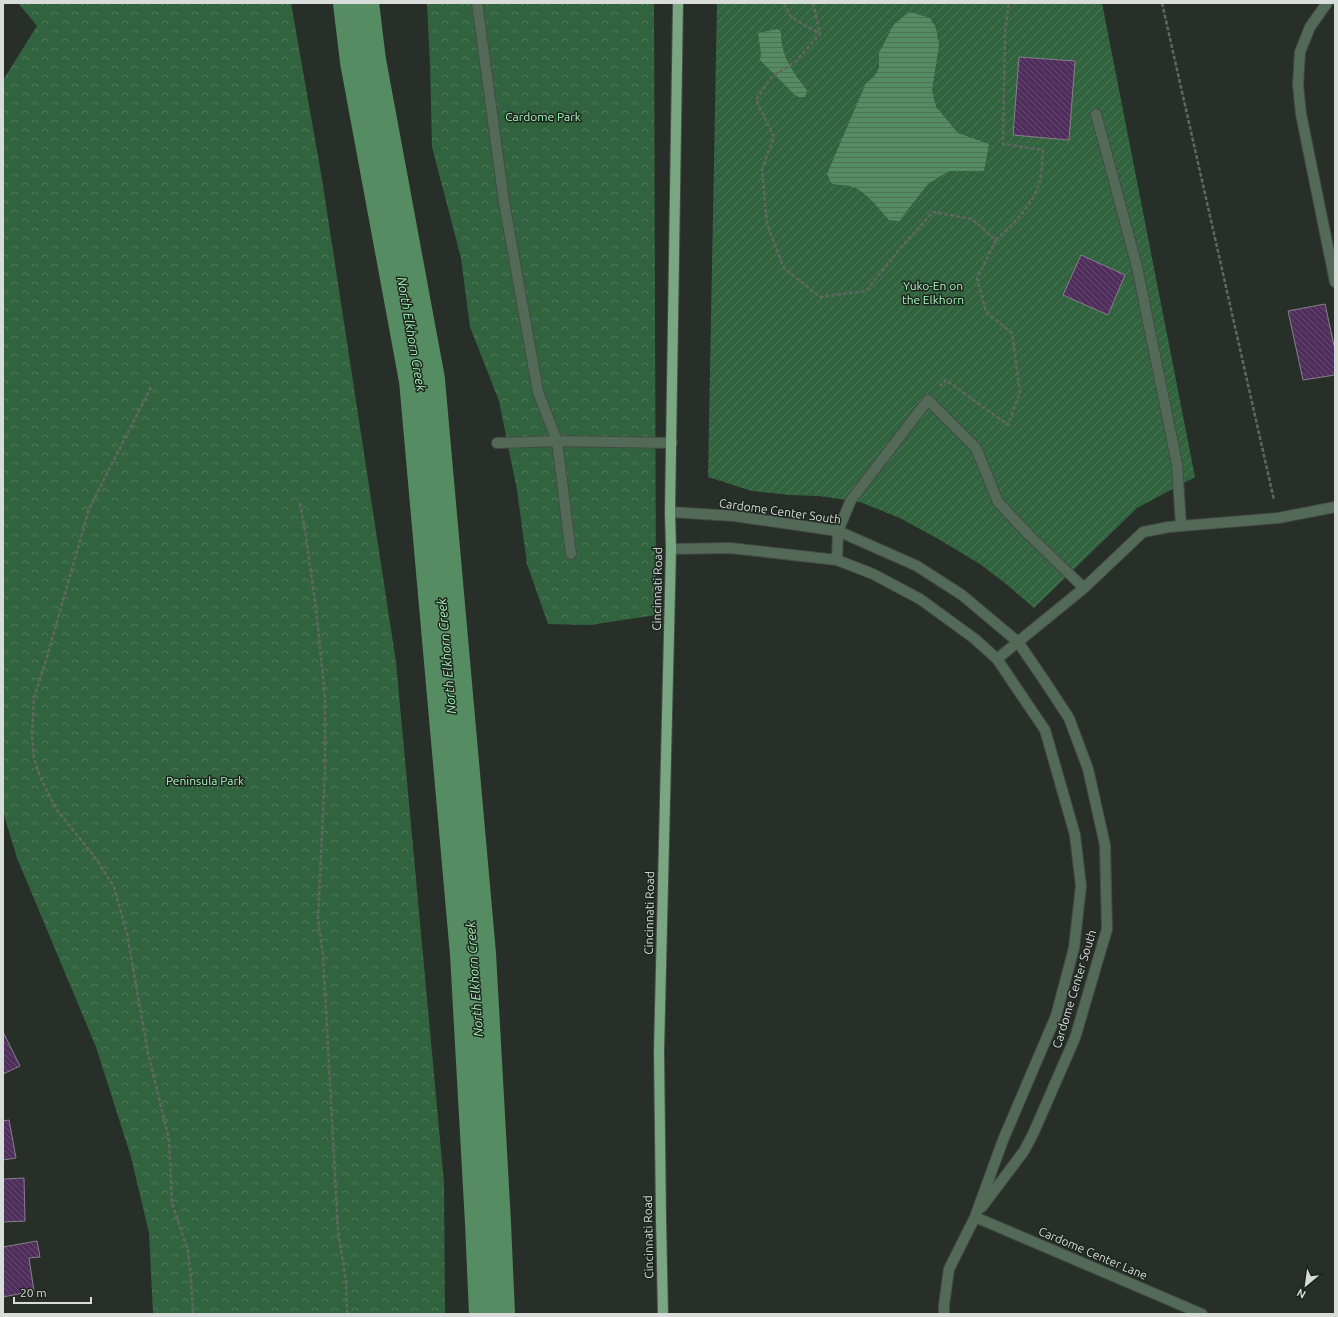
<svg xmlns="http://www.w3.org/2000/svg" width="1338" height="1317" viewBox="0 0 1338 1317" font-family="Ubuntu,sans-serif">
	<style>
		.park { fill: url(#park-crowns) }
		.garden { fill: url(#garden-furrows) }
		.water { fill: url(#water-rules) }
		.lines { fill: none; stroke-linecap: round; stroke-linejoin: round }
		.river { stroke: #568c62; stroke-width: 46 }
		.building { fill: url(#building-back-hatch); stroke: #868088 }
		.minor-casing { stroke: #444b45; stroke-width: 12 }
		.major-casing { stroke: #444b45; stroke-width: 12 }
		.path { stroke: #606761; stroke-width: 2.5; stroke-dasharray: 4 2; stroke-linecap: butt }
		.minor { stroke: #546a58; stroke-width: 10 }
		.major { stroke: #79a782; stroke-width: 10 }
		.labels { text-anchor: middle; dominant-baseline: central; stroke-width: 3; stroke-linejoin: round; paint-order: stroke }
		.park-label { font-size: 12px; fill: #a7f7b9; stroke: #1e2520 }
		.street-label { font-size: 12px; fill: #d8ddd9; stroke: #1e2520 }
		.water-label { font-size: 13px; font-style: italic; fill: #a1f2b3; stroke: #1e2520 }
	</style>
	<defs>
		<pattern id="park-crowns" width="20" height="18" patternUnits="userSpaceOnUse"><rect width="20" height="18" fill="#32633f"/><path d="M2 6a3 3 0 1 1 6 0M12 15a3 3 0 1 1 6 0" fill="none" stroke="#4f795a"/></pattern>
		<pattern id="garden-furrows" width="10" height="10" patternUnits="userSpaceOnUse"><rect width="10" height="10" fill="#32633f"/><path d="M-1 1l2-2M0 10L10 0M9 11l2-2" fill="none" stroke="#4f795a"/></pattern>
		<pattern id="water-rules" width="6" height="5" patternUnits="userSpaceOnUse"><rect width="6" height="5" fill="#568c62"/><path d="M0 2.5h6" fill="none" stroke="#4f7256"/></pattern>
		<pattern id="building-back-hatch" width="6" height="6" patternUnits="userSpaceOnUse"><rect width="6" height="6" fill="#502e5c"/><path d="M-1 5l2 2M0 0l6 6M5-1l2 2" fill="none" stroke="#684c73"/></pattern>
	</defs>
	<rect width="100%" height="100%" fill="#282f29"/>
	<!-- park -->
	<path class="park" d="M18,3h273l31,176 74,483 48,521 1,131h-292l-4,-81 -18,-76 -35,-110 -79,-189 -14,-46v-732l34,-54z
		M427,3h227l2,612 -66,10 -42,-1 -21,-60 -10,-74 -18,-89 -29,-74 -9,-69 -29,-111 -2,-83z"/>
	<!-- garden -->
	<path class="garden" d="M717,3h385l93,474 -58,31 -103,100 -28,-24 -26,-20 -40,-24 -40,-22 -40,-16 -41,-6 -29,-1 -38,-4 -44,-14z"/>
	<!-- water -->
	<path class="water" d="M910,12l20,6 6,10 3,17 -7,45 4,17 22,26 31,11 -5,27h-35l-21,13 -29,37 -10,-1c-9,-10 -24,-30 -37,-33 -7,-3 -14,-1 -21,-4l-4,-9 39,-91 8,-6 5,-9v-15l15,-29z
		M778,29l3,3c-1,23 13,42 26,58l-2,7h-6l-4,-2 -35,-35 1,-7 -3,-20z"/>
	<g class="lines">
		<!-- river -->
		<path class="river" d="M356,3l7,58 59,319 51,574 15,269 4,91"/>
	</g>
	<!-- building -->
	<path class="building" d="M1019,57l56,4 -6,79 -56,-5z
		M1081,255l44,20 -17,40 -45,-20z
		M1325,304l10,46v25l-32,5 -15,-69z
		M3,1032l17,34 -17,8z
		M9,1120l7,38 -13,2v-39z
		M24,1178l1,43 -22,1v-43z
		M37,1241l3,16 -11,1 5,33 -31,6v-50z"/>
	<g class="lines">
		<defs>
			<path id="minor" d="M477,3l27,199 34,190 19,49 14,113
				M1327,3l-17,24 -10,25 -2,33 3,29 34,168
				M1096,114l41,153 40,197 4,62
				M497,443l60,-2 115,2
				M670,512l64,4 104,15 79,35 45,29 56,47 26,38 25,38 19,51 17,76 2,84 -32,109 -42,96 -9,17 -42,56
				M671,549l59,-1 107,12 36,14 47,25 55,40 22,20 48,71 30,105 6,51 -7,62 -18,68 -53,124 -28,77 -26,52 -5,36v9
				M837,560l1,-29 13,-31 77,-100 48,48 22,54 31,33 55,53
				M997,659l87,-71 59,-56 26,-5 109,-9 57,-11
				M975,1217l227,97"/>
			<path id="major" d="M663,1314l-2,-95 -2,-168 12,-502 -1,-37 8,-509"/>
		</defs>
		<!-- minor casing -->
		<use href="#minor" class="minor-casing"/>
		<!-- major casing -->
		<use href="#major" class="major-casing"/>
		<!-- path -->
		<path class="path" d="M785,3v3l6,11 29,17
			M813,3l7,31 -24,27 -25,17 -15,22 18,37 -12,32 5,55 17,44 36,29 46,-6 37,-46 30,-33 39,7 24,21 -19,38 9,34 26,21 8,59 -12,33 -62,-45 -6,6
			M1162,3l112,497
			M996,240c16,-15 34,-32 42,-53 4,-8 4,-27 5,-37l-40,-6 2,-112 4,-29
			M151,387l-62,122 -42,148 -13,41 -2,38 2,22 7,21 15,30 38,47 20,31 13,47 21,119 21,86 3,64 16,48 3,26 2,37
			M300,503l5,27 11,78 9,89v74l-7,148 5,36 15,276 8,50 1,33"/>
		<!-- minor -->
		<use href="#minor" class="minor"/>
		<!-- major -->
		<use href="#major" class="major"/>
	</g>
	<g class="labels">
		<!-- park labels -->
		<g class="park-label">
			<text x="543" y="116">Cardome Park</text>
			<text x="933" y="285">Yuko-En on<tspan x="933" dy="14">the Elkhorn</tspan></text>
			<text x="205" y="780">Peninsula Park</text>
		</g>
		<!-- street labels -->
		<g class="street-label">
			<text transform="translate(780 511) rotate(8)">Cardome Center South</text>
			<text transform="translate(657 589) rotate(-89)">Cincinnati Road</text>
			<text transform="translate(649 913) rotate(-89)">Cincinnati Road</text>
			<text transform="translate(1074 989) rotate(-73)">Cardome Center South</text>
			<text transform="translate(648 1237) rotate(-91)">Cincinnati Road</text>
			<text transform="translate(1093 1253) rotate(23)">Cardome Center Lane</text>
		</g>
		<!-- water labels -->
		<g class="water-label">
			<text transform="translate(412 334) rotate(80)">North Elkhorn Creek</text>
			<text transform="translate(446 656) rotate(-95)">North Elkhorn Creek</text>
			<text transform="translate(474 979) rotate(-94)">North Elkhorn Creek</text>
		</g>
	</g>
	<!-- border -->
	<rect width="1338" height="1317" fill="none" stroke="#d8ddd9" stroke-width="8"/>
	<!-- north arrow -->
	<g transform="translate(1306 1285) rotate(209)" stroke="#1e2520" stroke-width="3" paint-order="stroke">
	<path d="M0-3L7 15L0 10L-7 15Z" fill="#d8ddd9"/>
	<text y="-6" font-size="11" font-weight="bold" text-anchor="middle" fill="#d8ddd9">N</text>
	</g>
	<!-- scale -->
	<path d="M14 1297v6h77v-6" fill="none" stroke="#d8ddd9" stroke-width="2"/>
	<text x="20" y="1297" font-size="12" fill="#d8ddd9" stroke="#1e2520" stroke-width="3" paint-order="stroke">20 m</text>
</svg>
